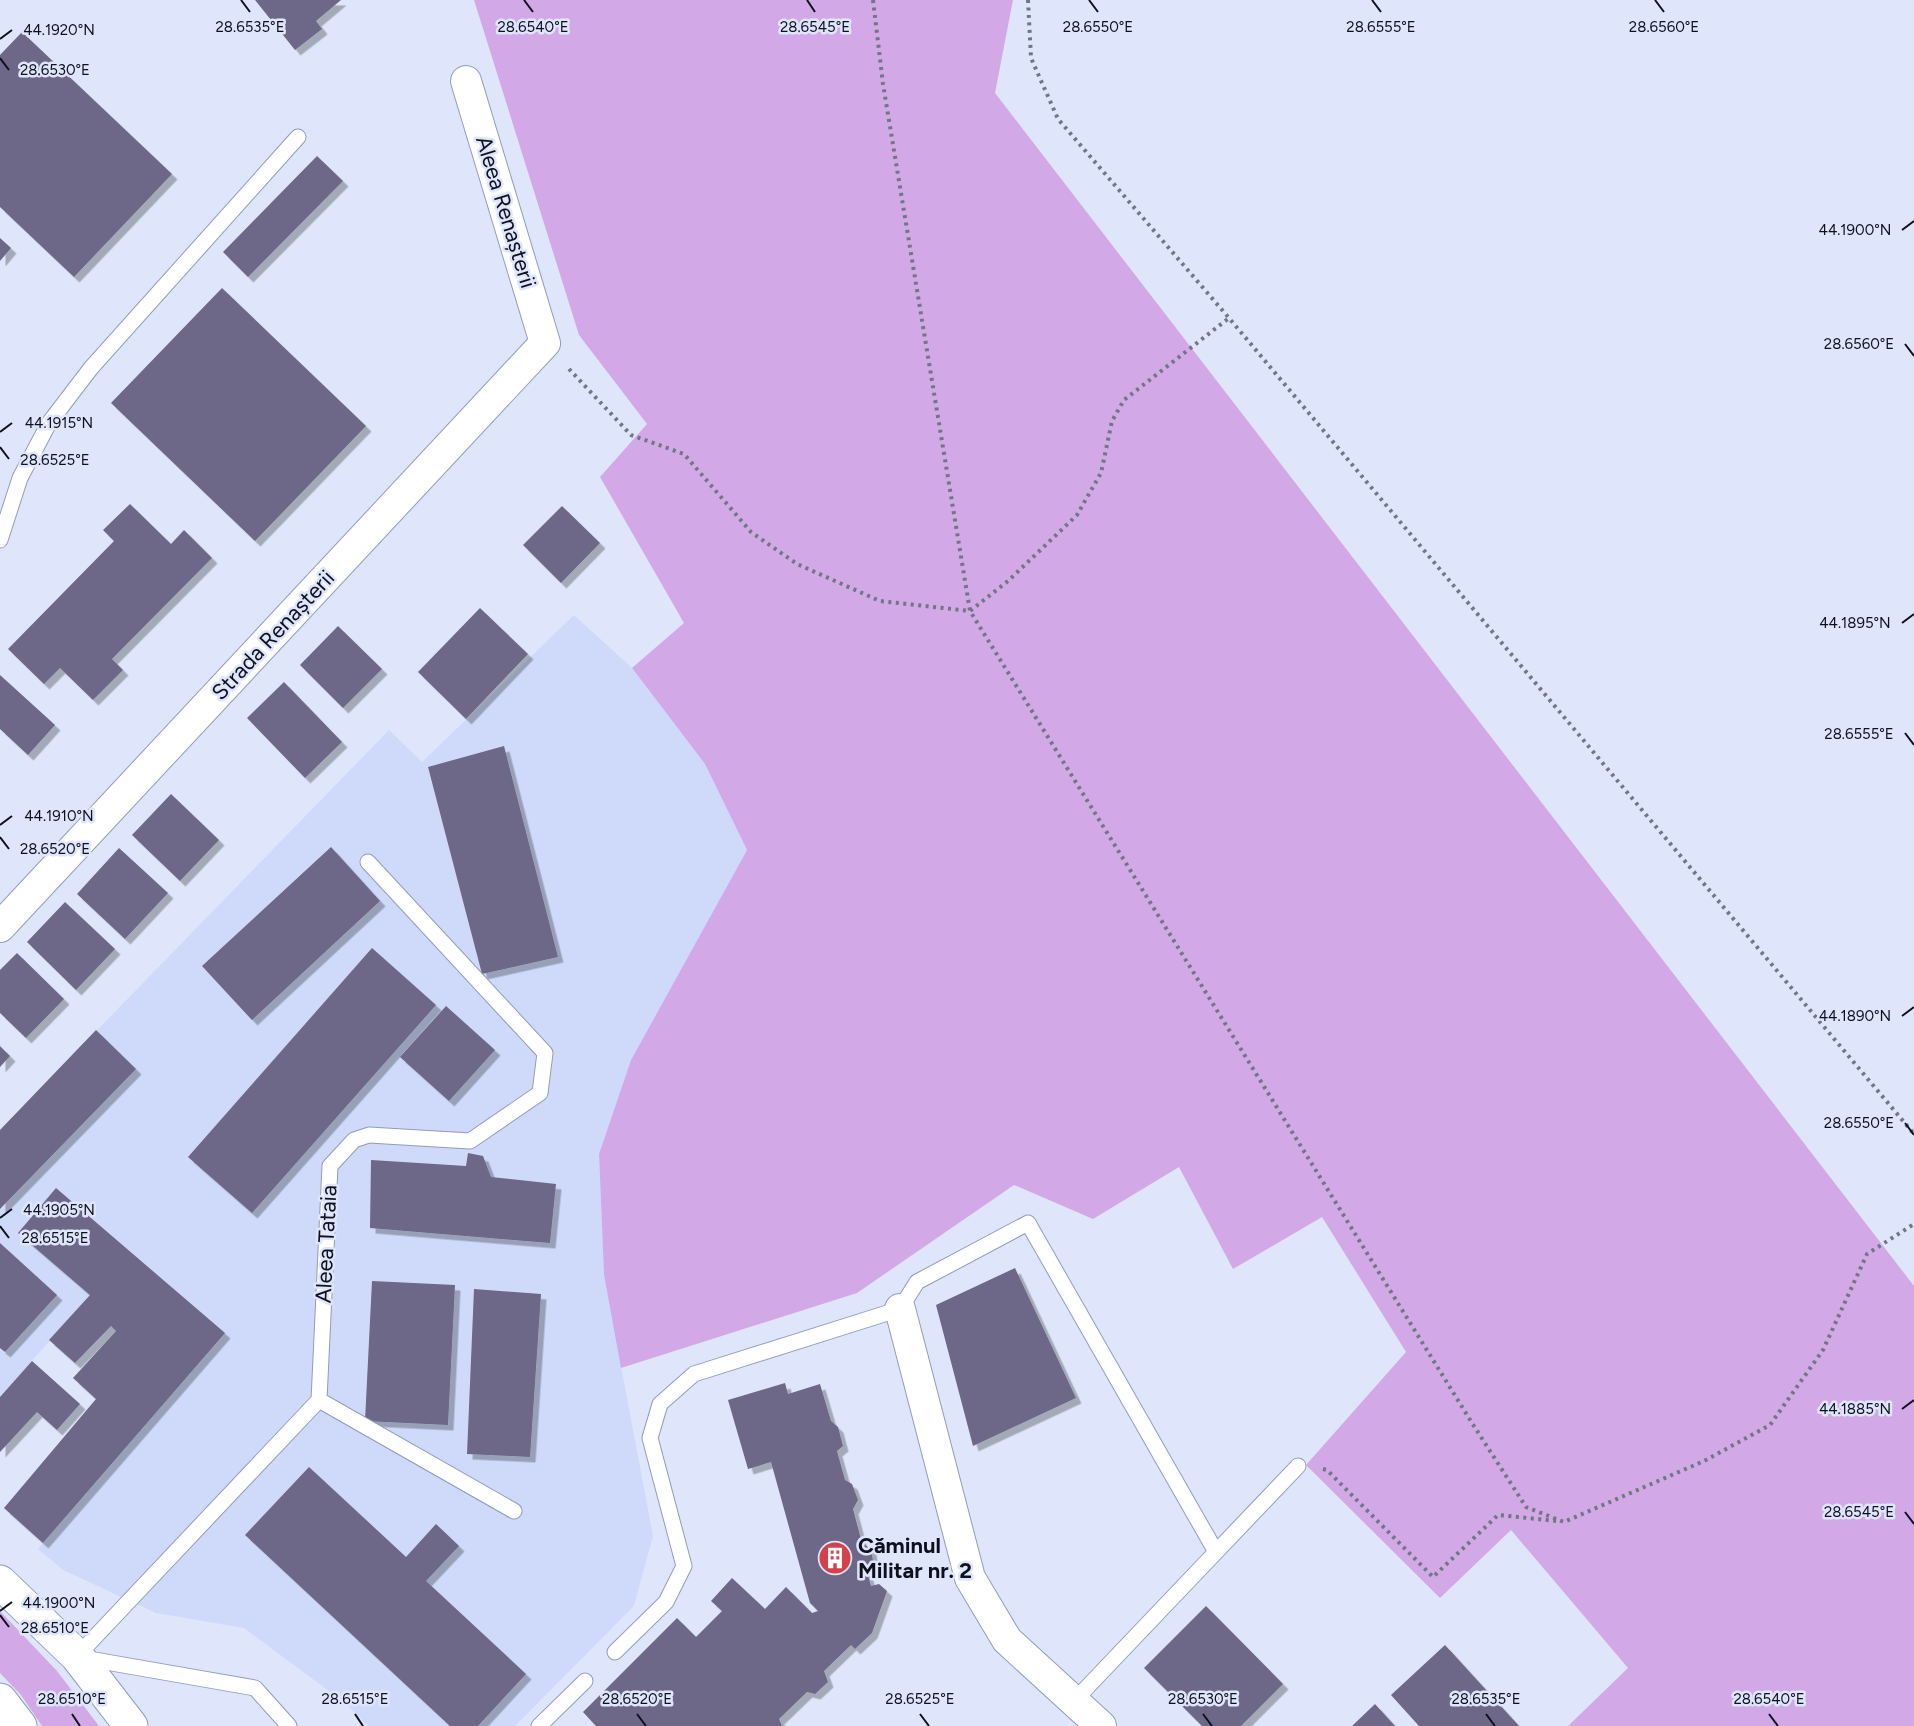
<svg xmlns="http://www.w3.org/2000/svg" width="1914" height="1726" viewBox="0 0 1914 1726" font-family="Figtree,sans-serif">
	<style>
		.built { fill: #cfdafb }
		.green { fill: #d3a8e7 }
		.building { fill: #6d6787; filter: url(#shadow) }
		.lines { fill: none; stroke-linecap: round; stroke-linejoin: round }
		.service-casing { stroke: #919cbc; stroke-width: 17 }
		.minor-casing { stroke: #919cbc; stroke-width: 32 }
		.secondary-casing { stroke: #919cbc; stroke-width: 35 }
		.path { stroke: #717686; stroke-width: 4; stroke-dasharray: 3 4.5; stroke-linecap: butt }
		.service { stroke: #fff; stroke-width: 15 }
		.minor { stroke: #fff; stroke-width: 30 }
		.secondary { stroke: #fff; stroke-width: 33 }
		.ticks { fill: none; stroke: #0e111d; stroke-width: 2 }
		.labels { text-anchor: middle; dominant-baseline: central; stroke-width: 5; stroke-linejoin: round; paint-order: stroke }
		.street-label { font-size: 22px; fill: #0e111d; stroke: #dfe6fb }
		.poi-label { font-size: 22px; font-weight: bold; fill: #0e111d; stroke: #dfe6fb; text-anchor: start }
		.ticks-label { font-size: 15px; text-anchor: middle; fill: #0e111d; stroke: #dfe6fb; stroke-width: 5; stroke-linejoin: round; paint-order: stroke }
	</style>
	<defs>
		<filter id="shadow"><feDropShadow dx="5.5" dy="5.5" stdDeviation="0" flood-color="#0004"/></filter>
	</defs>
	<rect width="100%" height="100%" fill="#dfe6fb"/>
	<!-- built -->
	<path class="built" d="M574,615l58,53 73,96 42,86 -116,210 -32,94 5,122 49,260 -19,70 -119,120h-147l-23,-23 -101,-75 -88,-15 -93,-43 -25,-21 148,-172 -96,-82 -90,102v-267l389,-400 33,32z"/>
	<!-- green -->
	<path class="green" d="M474,0h539l-18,93 919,1193v440h-346l60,-58 -117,-138 -71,68 -134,-133 100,-113 -84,-135 -89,52 -54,-102 -86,52 -79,-34 -157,108 -236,75 -17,-93 -5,-121 32,-94 116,-210 -42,-86 -73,-96 52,-45 -84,-146 47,-53 -68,-89z
		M0,1611l57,60 42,55h-57l-21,-31 -21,-22z"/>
	<!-- building -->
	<path class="building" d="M255,0h86l-25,21 6,8 -27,21z
		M22,32l150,142 -98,103 -74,-70v-152z
		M317,156l26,25 -95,96 -25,-25z
		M0,238l11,10 -11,13z
		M222,288l144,138 -111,115 -144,-138z
		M130,504l41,40 13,-14 28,28 -100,101 11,11 -30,30 -33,-32 -16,16 -36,-35 106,-108 -11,-11z
		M562,506l38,37 -39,40 -38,-38z
		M480,608l48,46 -62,65 -48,-47z
		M338,626l44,43 -39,39 -43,-43z
		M0,675l55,50 -27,30 -28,-26z
		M284,682l58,60 -37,36 -58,-60z
		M504,746l54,211 -76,17 -54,-207z
		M171,794l48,46 -39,41 -48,-46z
		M331,847l49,54 -128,119 -50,-54z
		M119,848l49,45 -43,46 -48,-45z
		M65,902l50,47 -39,41 -49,-48z
		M372,948l64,57 -184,208 -64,-56z
		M17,953l47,46 -38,39 -26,-25v-43z
		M446,1006l49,44 -46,51 -49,-44z
		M96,1030l40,39 -136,140v-79z
		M0,1046l10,10 -10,11z
		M468,1153l15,3 8,21 65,7 -6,59 -180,-15 1,-68 95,6z
		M56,1188l169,145 -182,210 -39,-35 92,-109 -23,-21 43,-47 -5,-5 -36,37 -26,-23 41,-45 -72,-62z
		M0,1243l57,52 -52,57 -5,-4z
		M1015,1268l61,130 -103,48 -37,-141z
		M372,1281l83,4 -7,140 -83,-4z
		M474,1289l67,5 -11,163 -63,-3z
		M32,1361l48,43 -23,26 -20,-18 -37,40v-55z
		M785,1383l3,11 32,-10 11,37 7,6 5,19 -6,5 8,29 7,4 6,16 -5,9 9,34 9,6 3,18 -7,5 4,14 8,-2 8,7 -15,42 -17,16 -4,-4 -27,26 4,11 -13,12 -8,-2 -28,27 3,7h-186l-13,-14 94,-94 19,19 26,-26 -11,-10 21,-23 33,31 21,-22 26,26 6,-2 -8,-8 -39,-141 -23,7 -20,-69z
		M309,1467l97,90 30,-33 23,22 -33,35 100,93 -48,52h-28l-205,-191z
		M1206,1606l77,78 -42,42h-39l-58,-58z
		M1445,1645l74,81h-100l-28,-31z
		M1375,1704l20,22h-43z"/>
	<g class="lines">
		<defs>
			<path id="service" d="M0,540l20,-62 29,-55 42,-55 207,-231
				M319,1400l195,111
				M1216,1552l82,-86
				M615,1652l51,-50 18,-36 -34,-128 10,-34 34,-30 206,-65 17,-27 111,-59 188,329 -142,149
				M77,1656l242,-256 11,-234 24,-26 15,-5 101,6 70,-48 5,-40 -177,-191
				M83,1658l172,30 34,38
				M539,1726l46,-45"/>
			<path id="minor" d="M0,927l545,-584 -79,-262
				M900,1309l70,269 37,62 94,86"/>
			<path id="secondary" d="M0,1582l77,74 54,70
				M0,1700l20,26"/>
		</defs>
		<!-- service casing -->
		<use href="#service" class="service-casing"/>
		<!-- minor casing -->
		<use href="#minor" class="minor-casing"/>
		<!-- secondary casing -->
		<use href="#secondary" class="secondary-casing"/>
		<!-- path -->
		<path class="path" d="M873,0l10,84 87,527 502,812 54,84 38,15 140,-61 66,-36 53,-75 44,-96 47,-30
			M1028,0l3,58 27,61 171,199 685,816
			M569,369l62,66 53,19 67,78 46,32 83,37 90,10 38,-30 69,-66 24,-42 11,-52 12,-21 105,-82
			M1323,1469l4,1 106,107 65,-62 59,6"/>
		<!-- service -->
		<use href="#service" class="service"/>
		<!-- minor -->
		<use href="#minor" class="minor"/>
		<!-- secondary -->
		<use href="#secondary" class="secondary"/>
	</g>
	<!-- ticks -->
	<path class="ticks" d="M241,0l9,12M524,0l9,12M807,0l8,12M1089,0l9,12M1372,0l9,12M1655,0l9,12M0,39l12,-9M0,58l9,12M1902,230l12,-9M1905,344l9,12M0,432l12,-9M0,447l9,12M1902,623l12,-9M1905,733l9,12M0,825l12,-9M0,837l9,12M1902,1016l12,-9M1905,1123l9,12M0,1218l12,-9M0,1226l9,12M1902,1409l12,-9M1905,1512l9,12M0,1611l12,-9M0,1615l9,12M72,1714l8,12M355,1714l8,12M637,1714l9,12M920,1714l9,12M1203,1714l9,12M1486,1714l9,12M1769,1714l9,12"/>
	<!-- icons -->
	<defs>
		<symbol id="building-disc" viewBox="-11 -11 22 22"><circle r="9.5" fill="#d2424a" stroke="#dfe6fb"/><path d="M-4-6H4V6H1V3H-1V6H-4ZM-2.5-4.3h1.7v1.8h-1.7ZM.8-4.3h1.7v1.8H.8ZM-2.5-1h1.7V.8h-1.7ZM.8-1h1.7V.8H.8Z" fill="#fff"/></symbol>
	</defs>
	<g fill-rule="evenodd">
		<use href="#building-disc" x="816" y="1539" width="38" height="38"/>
	</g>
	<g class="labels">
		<!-- street labels -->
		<g class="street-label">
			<text transform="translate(506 212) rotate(73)">Aleea Renașterii</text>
			<text transform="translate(273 635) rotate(-47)">Strada Renașterii</text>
			<text transform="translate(326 1244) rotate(-87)">Aleea Tataia</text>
		</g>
		<!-- poi labels -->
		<g class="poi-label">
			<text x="858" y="1545">Căminul<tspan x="858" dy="25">Militar nr. 2</tspan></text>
		</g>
	</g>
	<g class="ticks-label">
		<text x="250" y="32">28.6535°E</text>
		<text x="533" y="32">28.6540°E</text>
		<text x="815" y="32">28.6545°E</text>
		<text x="1098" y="32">28.6550°E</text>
		<text x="1381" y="32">28.6555°E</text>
		<text x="1664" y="32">28.6560°E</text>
		<text x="59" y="35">44.1920°N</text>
		<text x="55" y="75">28.6530°E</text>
		<text x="1855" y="235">44.1900°N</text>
		<text x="1859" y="349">28.6560°E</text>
		<text x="59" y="428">44.1915°N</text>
		<text x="55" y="465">28.6525°E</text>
		<text x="1855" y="628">44.1895°N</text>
		<text x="1859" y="739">28.6555°E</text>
		<text x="59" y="821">44.1910°N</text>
		<text x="55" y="854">28.6520°E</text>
		<text x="1855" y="1021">44.1890°N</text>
		<text x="1859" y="1128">28.6550°E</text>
		<text x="59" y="1215">44.1905°N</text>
		<text x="55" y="1243">28.6515°E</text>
		<text x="1855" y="1414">44.1885°N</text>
		<text x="1859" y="1517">28.6545°E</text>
		<text x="59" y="1608">44.1900°N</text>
		<text x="55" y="1633">28.6510°E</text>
		<text x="72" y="1704">28.6510°E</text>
		<text x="355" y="1704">28.6515°E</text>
		<text x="637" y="1704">28.6520°E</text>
		<text x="920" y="1704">28.6525°E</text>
		<text x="1203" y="1704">28.6530°E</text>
		<text x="1486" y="1704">28.6535°E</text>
		<text x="1769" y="1704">28.6540°E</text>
	</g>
</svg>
